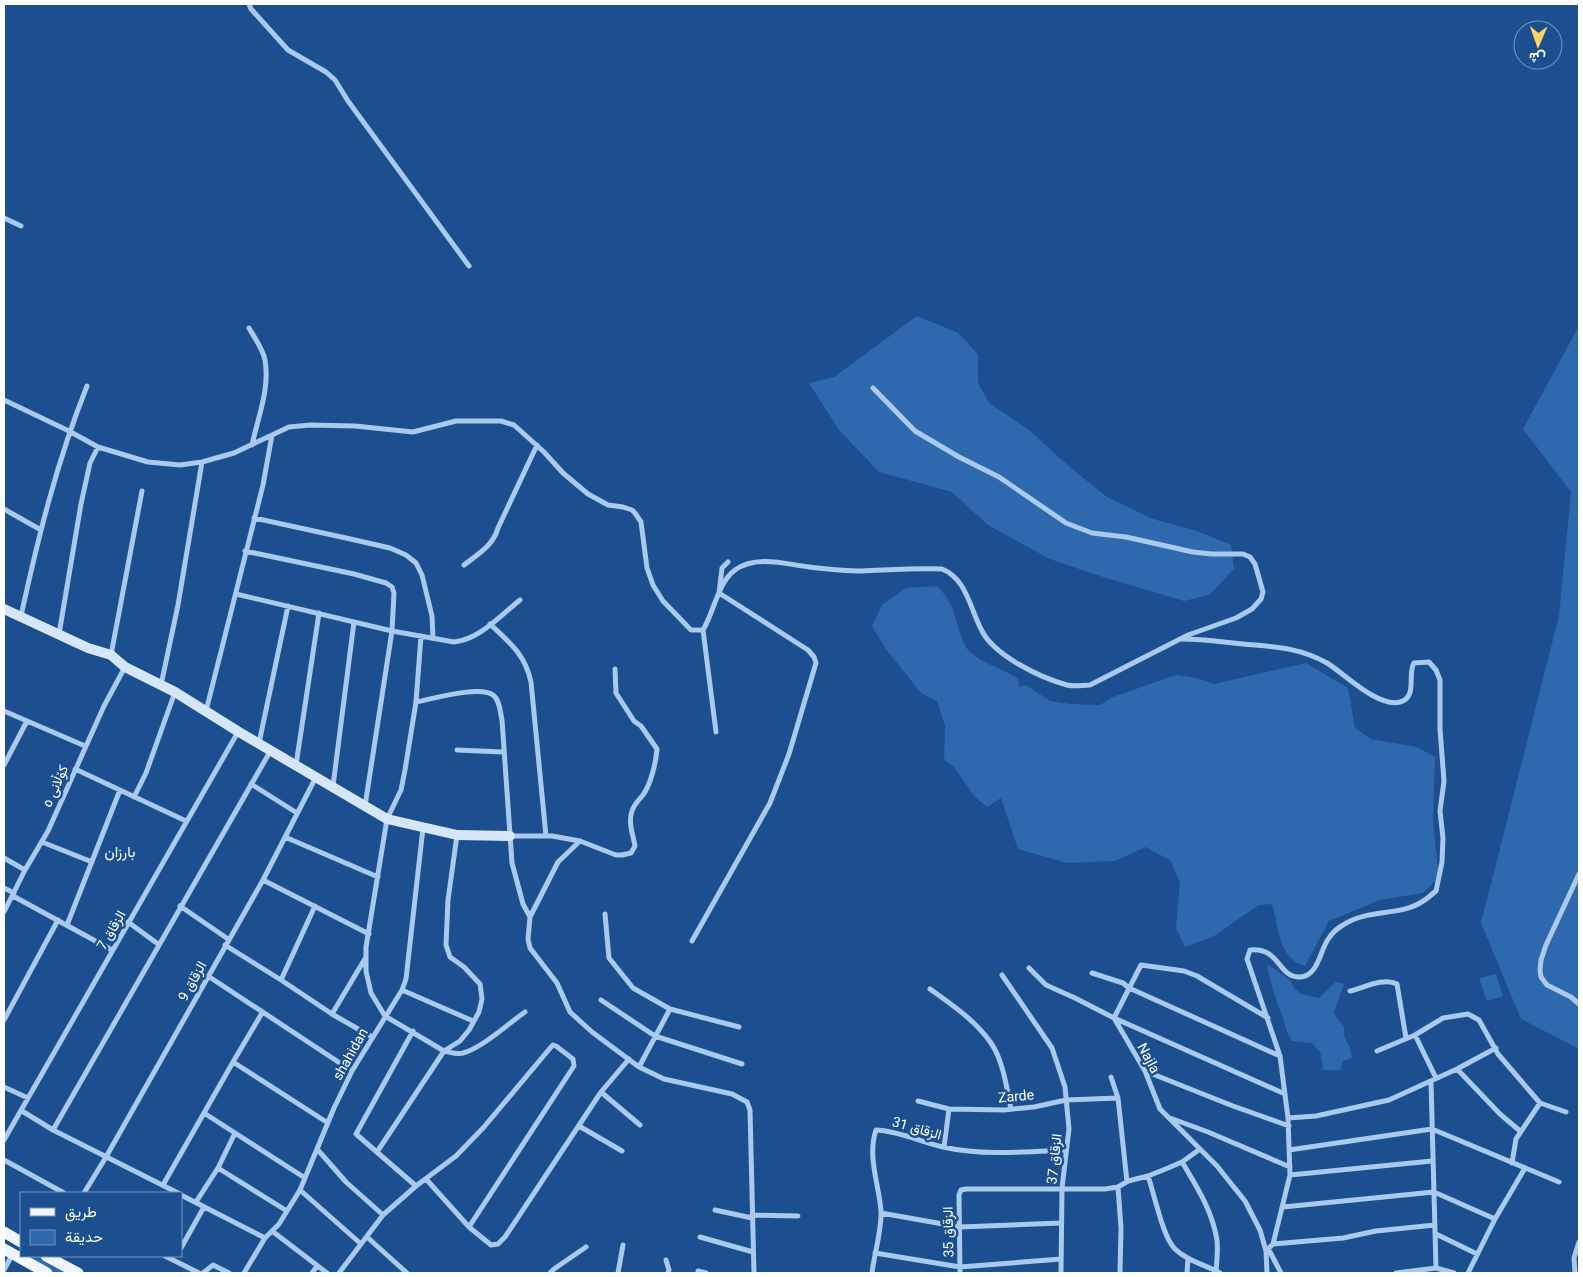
<svg xmlns="http://www.w3.org/2000/svg" width="1583" height="1277" viewBox="0 0 1583 1277" font-family="Roboto,Vazirmatn,sans-serif">
	<style>
		.green { fill: #2e69ad }
		.lines { fill: none; stroke-linecap: round; stroke-linejoin: round }
		.street { stroke: #a9c9ee; stroke-width: 5 }
		.secondary { stroke: #d6e6fa; stroke-width: 10 }
		.primary { stroke: #f0f6ff; stroke-width: 11 }
		.labels { text-anchor: middle; dominant-baseline: central; stroke-width: 5; stroke-linejoin: round; paint-order: stroke }
		.street-label { font-size: 14px; fill: #fff; stroke: #1b4f8f }
		.neighbourhood-label { font-size: 15px; fill: #fff; stroke: #1b4f8f }
	</style>
	<rect width="100%" height="100%" fill="#1b4f8f"/>
	<!-- green -->
	<path class="green" d="M917,316l41,17 20,21v29l11,20 40,27 42,38 36,29 46,22 44,12 34,14 3,24 -25,26 -25,6 -81,-24 -53,-18 -62,-34 -36,-33 -73,-20 -40,-42 -30,-47 25,-6z
		M1579,326v723l-58,-30 -40,-96 78,-307 12,-124 -48,-63z
		M938,586c4,6 10,12 13,19 5,11 10,39 19,47 14,13 33,16 48,27l1,8 7,-2 24,16 21,3 29,1 13,-8 63,-22 21,3 17,6 92,-21 42,25 7,40 16,11 46,8 18,10 -2,65 6,55 -16,16 -43,7 -51,21 -24,45c-28,-8 -26,-40 -33,-62l-13,1 -45,31 -29,11 -9,-19 4,-45 -9,-22 -25,-14 -31,14 -48,2 -49,-14 -17,-51 -14,9 -12,-10 -21,-30 -10,-8 1,-33 -8,-25 -16,-8 -35,-44 -14,-23 10,-21 24,-17z
		M1267,964l23,16 4,8 7,6 18,4 17,-16 8,2 -10,28 3,7 7,7v10l6,12 2,10 -9,3 -3,9h-17l-2,-16 -9,-11 -20,-2c-6,-9 -7,-17 -10,-26 -7,-17 -12,-33 -15,-51z
		M1496,974l7,22 -16,5 -8,-23z
		M24,1256h12l33,17h-14z"/>
	<g class="lines">
		<!-- street -->
		<path class="street" d="M249,4l2,5 37,41 38,22 9,8 13,21 121,165
			M4,218l17,8
			M249,328c5,9 14,21 16,32 5,29 -7,57 -13,85
			M4,400l65,31 29,16 50,15 32,3 22,-3 32,-9 55,-26 21,-2 45,1 58,6 43,-11h45l13,4 30,27 19,21 25,21 20,11 15,2 9,3 3,3 6,9 6,46 6,17 10,16 28,29h12c11,-18 15,-48 32,-60 21,-15 50,-6 74,-3 17,2 36,4 53,4 27,-1 53,-3 80,-2 25,10 28,40 40,62 13,25 59,47 85,54 8,2 16,0 23,0l98,-50 48,-17 16,-9 9,-10 2,-7 -8,-28 -5,-7 -7,-3h-32l-18,-2 -67,-15 -34,-4 -26,-10 -67,-46 -40,-20 -44,-26 -42,-43
			M4,509l37,21
			M254,518l92,20 44,10 16,7 10,8 6,12 10,41 1,22
			M245,551l109,23 32,9 6,4 2,6 -2,38 -27,175
			M464,565c14,-11 29,-19 34,-37l39,-83
			M236,594l156,37 62,11c25,-2 47,-27 66,-42
			M21,616c17,-78 36,-155 66,-230
			M490,624c20,19 35,30 41,58l15,154
			M703,630l13,102
			M59,634l22,-130 9,-41 8,-16
			M421,636l-5,66 -11,68 -4,20 -14,29 -21,128v24l5,22 14,23 59,35c6,1 13,4 19,2 19,-5 46,-30 62,-41
			M1182,639c21,0 40,3 61,5 31,3 55,3 84,19 18,11 51,45 73,39 18,-5 7,-28 14,-39l15,-1 7,8 4,10v49l4,52 -4,30 3,27 -1,24 -6,29c-5,4 -10,9 -16,12 -22,13 -53,6 -77,22 -5,3 -11,8 -14,13 -9,11 -10,37 -28,39 -23,2 -20,-30 -51,-27l-3,9 33,97 8,62 2,57 -17,69
			M111,655l31,-164
			M161,685l17,-80 24,-143
			M416,702c16,-3 64,-17 77,-7 7,5 7,17 9,25l10,143 11,41 7,13 -2,22 2,9 27,35 13,29 22,20 47,35 25,12 68,15 15,8 3,8 4,163
			M4,711l81,35
			M206,711l57,-226 9,-50
			M259,743l29,-137
			M457,750l46,2
			M4,765l23,-44
			M296,765l23,-152
			M75,769l111,52
			M251,784l46,29
			M333,786l21,-164
			M134,797l12,-24 29,-81
			M510,836h42l28,5 36,14h6l9,-2 4,-7c-2,-11 -7,-24 -3,-35 2,-7 7,-11 11,-16 8,-11 13,-33 14,-46l-16,-23 -7,-5 -18,-28 -1,-24
			M285,837l93,40
			M42,842l50,20
			M4,858l21,12
			M1579,874l-33,71 -5,15 -1,10 1,7 6,8 24,12 8,7
			M263,880l106,54
			M4,888l10,5
			M13,896l99,54
			M180,906l48,33
			M4,912l21,-42 23,-39 56,-125 21,-39
			M605,914l4,44 24,30 37,21 69,18
			M530,917l28,-55 22,-21
			M128,922l30,22
			M67,925l53,-135
			M692,941l78,-138 19,-49 27,-91 -2,-6 -6,-7 -89,-57 3,-25 6,-6
			M225,945l56,35 34,-74
			M1029,968l17,17 29,13 39,20 171,76
			M1092,973l31,10 6,5 151,68
			M1002,975l50,73 13,39 4,42 -7,59 -1,85
			M208,976l144,95
			M281,980l51,34 34,-57
			M930,989c22,16 45,31 61,54 12,17 16,46 20,66
			M402,990l71,31
			M1350,991c13,-3 34,-14 47,-7l9,54
			M601,1000l54,36 87,28
			M262,1013l-29,49 95,61
			M332,1014l40,23
			M4,1020l54,-100
			M413,1031l-57,103 60,52
			M1415,1035l21,43
			M1377,1051l38,-16 28,-17 25,-4 11,6 19,34 42,49
			M639,1067l31,-58
			M1457,1069l43,45 20,17
			M1145,1071l88,35 56,20
			M1111,1077l7,21 9,84
			M1431,1082l5,186
			M4,1087l24,11
			M601,1092l39,33
			M918,1101l31,8 55,1 30,-3 32,-7 52,-2
			M22,1111l31,19 125,63
			M204,1113l101,65
			M1170,1118l38,14 82,35
			M1288,1118l28,-2 73,-16 68,-31 39,-21
			M579,1126l43,25
			M53,1130l218,-380
			M4,1140l234,-408
			M944,1147l5,-38
			M317,1149l29,33 37,33
			M1289,1150l143,-21 127,53
			M377,1152l67,-101 16,-10 9,-11 10,-18 3,-13 -2,-15 -16,-17 -14,-10 -4,-12 2,-45 9,-65
			M4,1160l60,33
			M1182,1162c15,25 30,48 35,78 1,10 0,21 -1,31
			M1512,1163l4,-24 24,-36 26,9
			M218,1168l69,43
			M1290,1175l142,-14
			M1148,1176c6,17 15,62 27,73 12,12 31,16 45,24
			M426,1179l43,48 22,18 7,-1 7,-7 96,-145 28,-33
			M163,1185l70,-123
			M1118,1187l3,41 -1,45
			M300,1190l61,54
			M84,1193l22,-36 157,-277 53,-103
			M181,1195l84,43
			M196,1202l22,-34 17,-35
			M1283,1207l151,-15 61,27
			M715,1210l37,8
			M881,1213l79,14 101,-4
			M752,1215l46,1
			M272,1231l55,42
			M1436,1234l41,20
			M367,1237l40,36
			M700,1237l53,15
			M181,1248l23,-41
			M875,1253l85,14 101,-8
			M165,1256l34,17
			M666,1260l3,10 -1,3
			M4,1270l8,-15
			M698,1271l8,2
			M203,1273l10,-8 16,8
			M244,1273l21,-35 14,-14 21,-34 34,-82 18,-37 50,-81 4,-11 17,-151
			M312,1273l5,-7
			M339,1273l44,-58 33,-29 40,-30 28,-29 67,-80 2,-2 3,1 17,13 1,7 -105,161
			M550,1273l4,-4 32,-22
			M618,1273l5,-28
			M872,1273c2,-18 10,-44 9,-62 -2,-27 -14,-54 -5,-81 23,1 45,12 67,17 40,9 83,5 123,3
			M960,1273l-1,-78 2,-5 5,-1h139l13,-2 10,-6 20,-5 20,-8 14,-6 18,-13
			M1187,1273l1,-15
			M1267,1273l-1,-22 -6,-21 -15,-29 -28,-35 -57,-57 -15,-38 -31,-53 27,-53 43,6 13,5 71,42
			M1281,1273l-11,-21 -4,-1 7,-7 70,-6 33,-7 59,-6
			M1396,1273l40,-5 18,5
			M1468,1273l27,-54 30,-51
			M1575,1273l-1,-15 5,-16"/>
		<!-- secondary -->
		<path class="secondary" d="M4,609l84,39 23,7 14,12 50,25 64,40 148,87 70,16 53,1"/>
		<!-- primary -->
		<path class="primary" d="M4,1232l17,10
			M4,1249l43,24
			M46,1256l32,17"/>
	</g>
	<g class="labels">
		<!-- street labels -->
		<g class="street-label">
			<text transform="translate(55 786) rotate(-66)">کۆڵانی ٥</text>
			<text transform="translate(111 930) rotate(-60)">الزقاق 7</text>
			<text transform="translate(192 981) rotate(-61)">الزقاق 9</text>
			<text transform="translate(350 1054) rotate(-61)">shahidan</text>
			<text transform="translate(1149 1058) rotate(62)">Najla</text>
			<text transform="translate(1016 1096) rotate(-5)">Zarde</text>
			<text transform="translate(917 1128) rotate(16)">الزقاق 31</text>
			<text transform="translate(1054 1159) rotate(-84)">الزقاق 37</text>
			<text transform="translate(948 1232) rotate(-91)">الزقاق 35</text>
		</g>
		<!-- neighbourhood labels -->
		<g class="neighbourhood-label">
			<text x="120" y="852">بارزان</text>
		</g>
	</g>
	<!-- border -->
	<rect width="1583" height="1277" fill="none" stroke="#ffffff" stroke-width="10"/>
	<!-- legend -->
	<rect x="20" y="1192" width="162" height="65" fill="#1b4f8f" stroke="#7695bc"/>
	<rect x="30" y="1208" width="25" height="8" fill="#f0f6ff" stroke="#7695bc"/>
	<text x="65" y="1217" font-size="15" fill="#ffffff">طريق</text>
	<rect x="30" y="1230" width="25" height="15" fill="#2e69ad" stroke="#7695bc"/>
	<text x="65" y="1242" font-size="15" fill="#ffffff">حديقة</text>
	<!-- north arrow -->
	<g transform="translate(1538 45) rotate(182)"><circle r="24" fill="#1b4f8f" stroke="#7695bc"/>
	<path d="M0-4L9 19L0 12L-9 19Z" fill="#ffd166"/>
	<text y="-8" font-size="14" font-weight="bold" text-anchor="middle" fill="#ffffff">ش</text>
	</g>
</svg>
